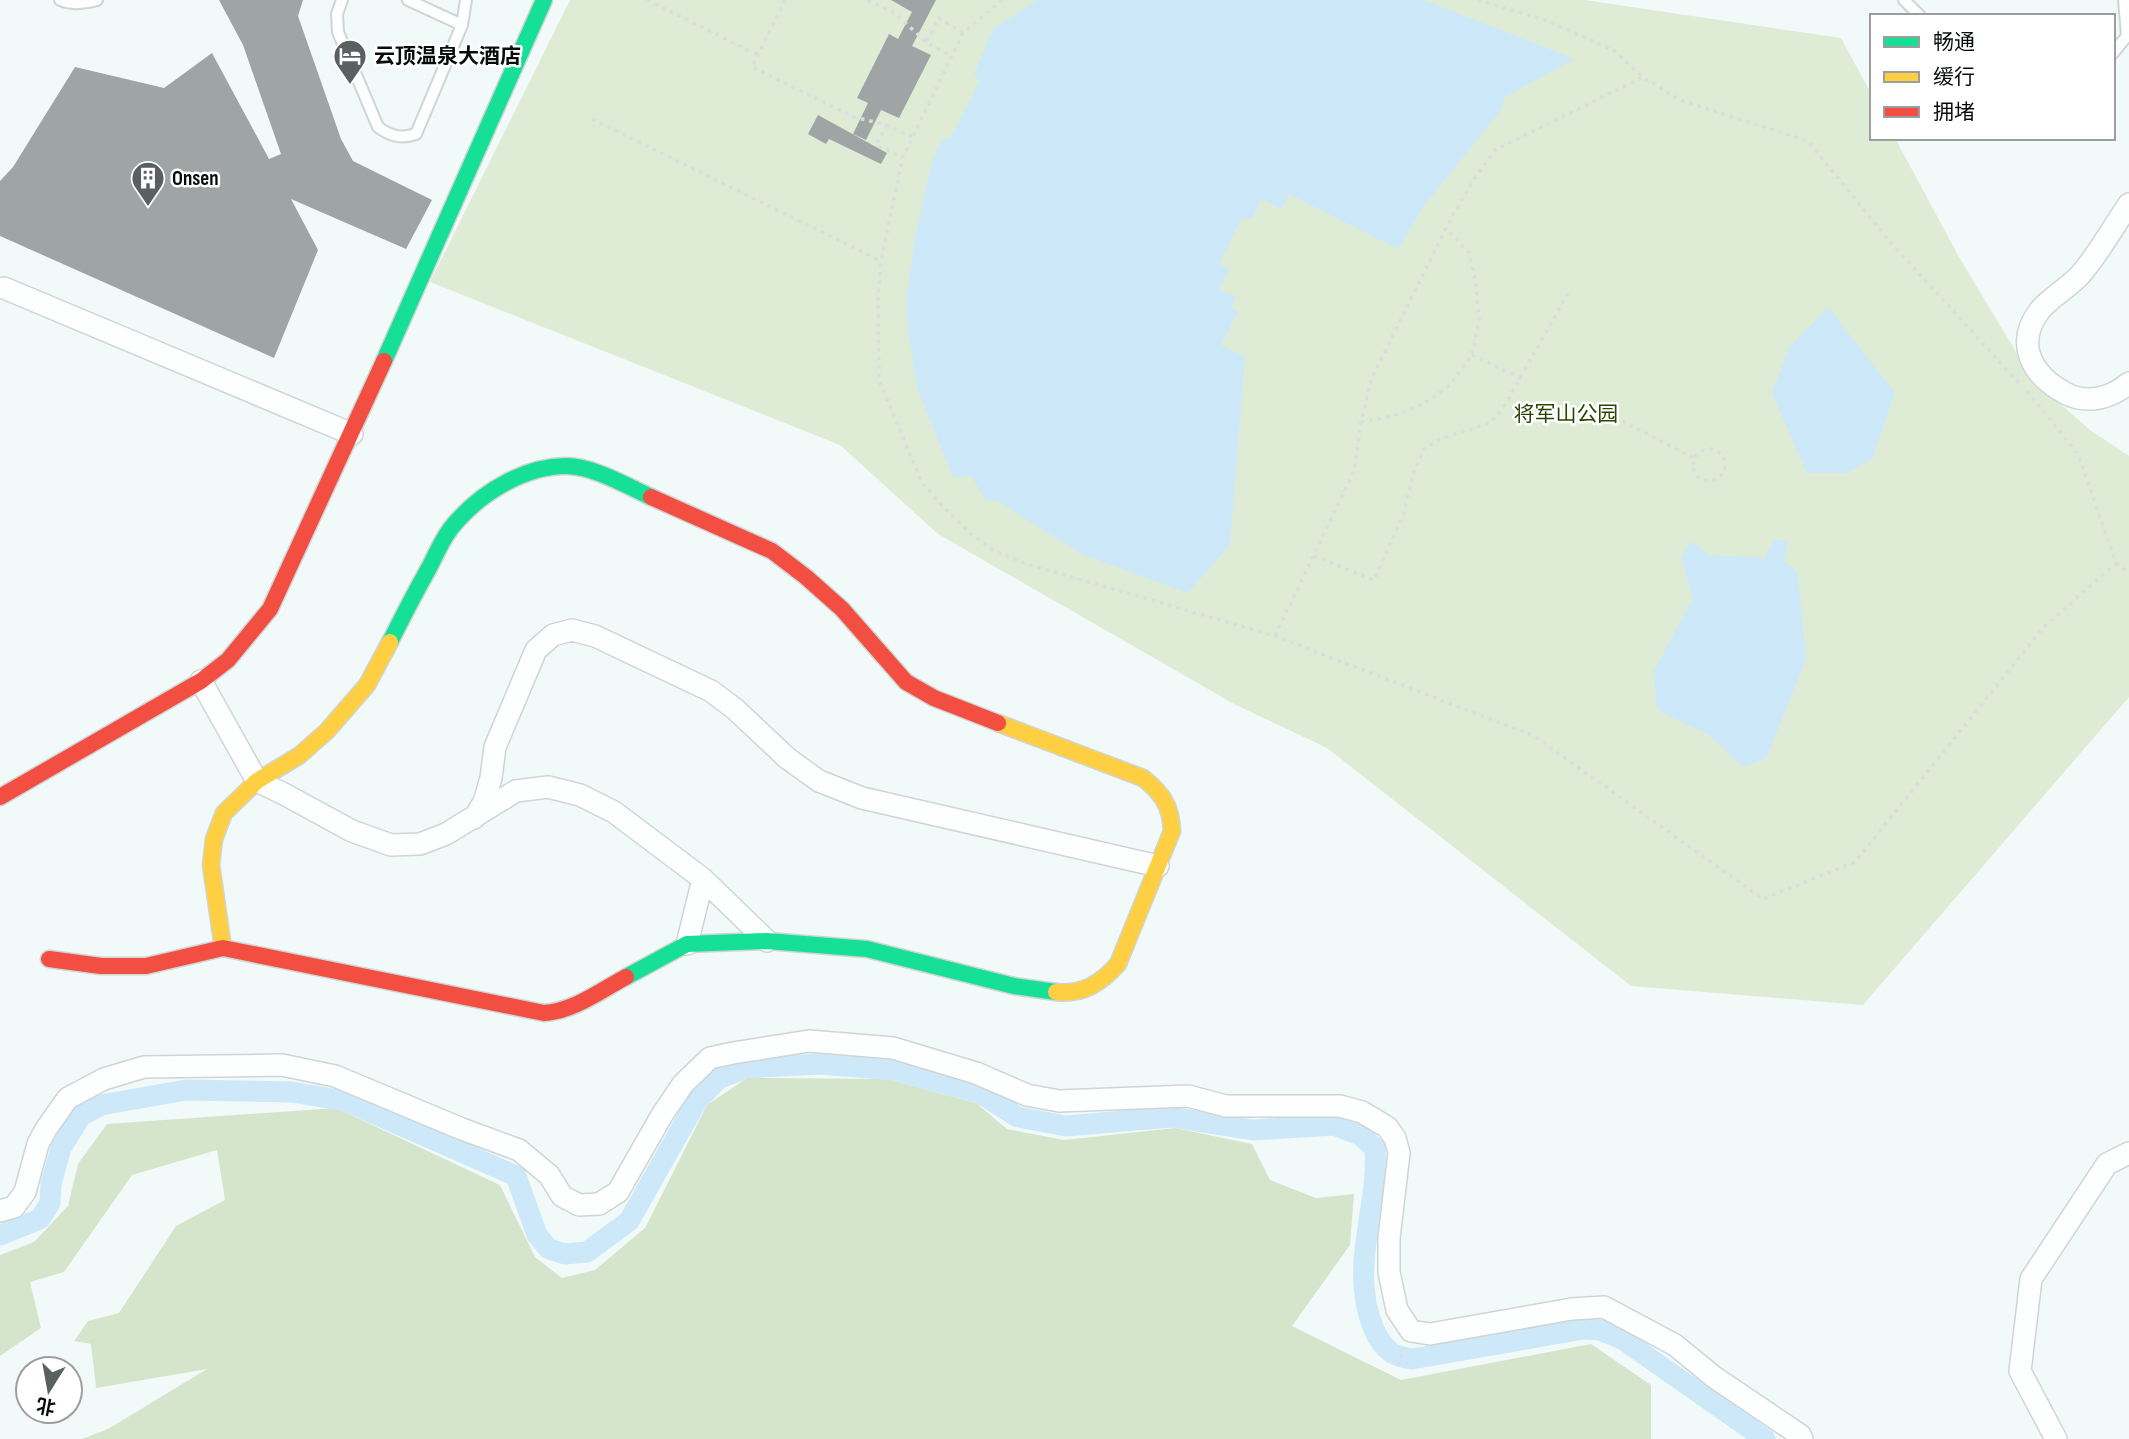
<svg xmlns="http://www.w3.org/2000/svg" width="2129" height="1439" viewBox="0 0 2129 1439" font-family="'Sofia Sans Condensed','Noto Sans SC',sans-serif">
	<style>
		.green { fill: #deecd5 }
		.forest { fill: #d5e5cc }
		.water { fill: #cce8f9 }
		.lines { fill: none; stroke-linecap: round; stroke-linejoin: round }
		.canal { stroke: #cce8f9; stroke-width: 21 }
		.building { fill: #9fa5a5 }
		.lane-casing { stroke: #cfd5d4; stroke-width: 14 }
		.street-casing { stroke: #cfd5d4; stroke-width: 24 }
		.fast-casing { stroke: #cfd5d4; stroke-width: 19 }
		.slow-casing { stroke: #cfd5d4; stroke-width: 19 }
		.jam-casing { stroke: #cfd5d4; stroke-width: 19 }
		.path { stroke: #dadddd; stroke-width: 3.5; stroke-dasharray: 3.5 5; stroke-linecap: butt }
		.lane { stroke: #fdfefe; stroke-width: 10 }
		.street { stroke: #fdfefe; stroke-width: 21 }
		.fast { stroke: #16e098; stroke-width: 16 }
		.slow { stroke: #ffcf43; stroke-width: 16 }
		.jam { stroke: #f24e42; stroke-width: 16 }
		.labels { text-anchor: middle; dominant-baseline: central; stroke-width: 5; stroke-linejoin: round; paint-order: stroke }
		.poi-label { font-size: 21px; font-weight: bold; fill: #080d0c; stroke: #fff; text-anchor: start }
		.park-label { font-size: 21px; fill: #2b4300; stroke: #fff }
	</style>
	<rect width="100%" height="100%" fill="#f2faf9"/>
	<!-- green -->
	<path class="green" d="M570,0h1015l256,38 31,57v43h23l63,117 74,124 58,51 39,26v241l-266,308 -232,-19 -304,-238 -93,-44 -296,-170 -98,-89 -410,-163z"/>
	<!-- forest -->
	<path class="forest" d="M747,1078l140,1 89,24 31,26 57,11 111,-12 77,16 18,36 46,18 38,-4 -4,51 -58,81 109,54 190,-36 60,41v54h-1569l26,-10 99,-60 -111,19 -5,-44 -17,-3 14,-20 31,-8 57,-87 49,-26 -8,-50 -85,25 -68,97 -34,10 11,46 -41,28v-101l34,-13 34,-36 10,-42 29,-40 229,-16 164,77 35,72 27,21 33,-8 50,-42 62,-123z"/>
	<!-- water -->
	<path class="water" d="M1037,0h387l150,59 -69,38 -4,13 -78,97 -25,42 -109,-55 -7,15 -21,-10 -8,19 -12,1 -22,45 10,5 -10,21 17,6 -5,12 7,3 -17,34 24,12 -15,187 -42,49 -107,-39 -83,-53 -12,-1 -15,-24 -18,1 -36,-89 -8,-49 -3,-40 9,-63 17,-74 10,-23h8l29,-57 -5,-8 19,-45z
		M1828,307l67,86 -23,66 -26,14h-39l-35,-80 17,-46z
		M1774,539l14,2 -4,19 14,13 8,86 -40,99 -23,9 -34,-32 -52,-25 -3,-39 39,-73 -12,-40 9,-17 20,14 55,3z"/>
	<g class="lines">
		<!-- canal -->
		<path class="canal" d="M0,1235l40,-16 10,-16 1,-19 10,-36 20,-32 20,-11 85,-15 106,2 53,9 171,75 21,59 12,14 16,5 22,-2 42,-31 68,-120 21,-22 27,-11 75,-4 74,6 86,23 38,24 48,9 105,-9 82,13 81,-5 26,10 15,13c4,61 -26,119 -2,179 4,10 9,19 19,26 5,3 14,5 20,6l171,-30 17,1 22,9 143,100"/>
	</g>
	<!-- building -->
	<path class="building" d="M219,0h84l-5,16 43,123 12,22 79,39 -26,49 -115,-50 27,51 -44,108 -274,-122v-55l13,-14 62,-100 89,21 48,-35 57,106 12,-5 -38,-109z
		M891,0h45l-24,46 19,9 -32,63 -18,-8 -15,30 -13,-6 15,-31 -11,-5 32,-64 9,5 14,-27z
		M818,115l69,38 -6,11 -52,-25 -3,5 -18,-10z"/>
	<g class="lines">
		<defs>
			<path id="lane" d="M60,0c11,5 26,3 37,0
				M342,0l-5,14 1,18 40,95c12,9 23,12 38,7l46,-109 4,-25
				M408,0l54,25
				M1904,0l16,16
				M2113,53l14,-17 -3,-36"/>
			<path id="street" d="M2129,204c-16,23 -31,51 -49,71 -12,13 -29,22 -40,35 -26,34 -8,65 25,83 22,12 46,5 64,-10
				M4,288l348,146
				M201,681l56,100 27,13 68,37 39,14 29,-1 26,-10 70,-43 32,-4 32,8 34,17 89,67 64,62
				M474,818l10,-16 7,-24 4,-31 41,-97 17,-15 19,-5 23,6 116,55 24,18 52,49 32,23 43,17 296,68
				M687,944l16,-65
				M0,1211l14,-4 11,-15 13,-48 8,-15 22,-31 36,-19 40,-12 138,-2 53,11 127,53 57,21 30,25 13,21 17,9 20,-1 19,-12 44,-77 21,-31 27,-26 23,-5 76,-12 84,7 83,25 51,22 32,6 129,-5 38,10h114l22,6 25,15 8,11 4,15 -10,85v34l8,38 14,21 19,3 142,-25 32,-2 71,38 39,32 86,58 2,4
				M2056,1439l-36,-68 11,-92 76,-115 22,-11"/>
			<path id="fast" d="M384,361l160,-361
				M390,642c13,-26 26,-51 40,-76 8,-16 16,-34 28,-46 26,-29 68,-54 108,-54 27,0 61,20 85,31
				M626,977l61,-33 80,-3 100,8 147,37 42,6"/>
			<path id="slow" d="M998,723l145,55c19,15 28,28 29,53l-54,133c-17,19 -35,31 -62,28
				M223,948l-12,-83 3,-26 10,-26 33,-32 43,-26 27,-24 40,-46 23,-43"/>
			<path id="jam" d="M651,497l121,54 34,26 36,32 64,73 28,16 64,25
				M0,797l201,-116 27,-21 42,-51 114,-248
				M49,959l52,7h45l77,-18 321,65c30,-2 56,-22 82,-36"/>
		</defs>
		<!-- lane casing -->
		<use href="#lane" class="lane-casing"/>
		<!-- street casing -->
		<use href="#street" class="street-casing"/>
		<!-- fast casing -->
		<use href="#fast" class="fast-casing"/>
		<!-- slow casing -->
		<use href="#slow" class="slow-casing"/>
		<!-- jam casing -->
		<use href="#jam" class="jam-casing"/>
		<!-- path -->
		<path class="path" d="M647,0l111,55
			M785,0l-33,67 102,50 33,8 26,12
			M868,0l28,14 30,28 26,14
			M1002,0l-39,33 -60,124 -22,104 -3,38 1,81 42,101 21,25 28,27 23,17 34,14 248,72 259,100 229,163 92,-37 188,-234 73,-65 -38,-109 -51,-63
			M1478,0l67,20 68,30 30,27 37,23 128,41 84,103 127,139
			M927,41l12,-23 24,15
			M592,119l289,142
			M887,125l-11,20 27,12
			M1472,355l55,26
			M1622,421l72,37
			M1361,422l32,-6 30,-12 27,-19 22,-30 7,-35 -3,-37 -7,-30 -23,-25
			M1693 465a16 16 0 1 1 32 0a16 16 0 1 1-32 0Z
			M1314,556l60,24 30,-67 9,-39 11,-25 18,-11 47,-15 13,-13 68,-120
			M2116,563l13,10
			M1275,636l79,-165 7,-49 10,-42 75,-152 28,-49 21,-29 148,-73
			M1398,1366l6,-17"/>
		<!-- lane -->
		<use href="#lane" class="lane"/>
		<!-- street -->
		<use href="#street" class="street"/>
		<!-- fast -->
		<use href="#fast" class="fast"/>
		<!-- slow -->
		<use href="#slow" class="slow"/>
		<!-- jam -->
		<use href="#jam" class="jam"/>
	</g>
	<!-- icons -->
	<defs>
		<symbol id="hotel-pin" viewBox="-11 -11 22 30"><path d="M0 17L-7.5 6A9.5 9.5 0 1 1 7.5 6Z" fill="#5a605f" stroke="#fff"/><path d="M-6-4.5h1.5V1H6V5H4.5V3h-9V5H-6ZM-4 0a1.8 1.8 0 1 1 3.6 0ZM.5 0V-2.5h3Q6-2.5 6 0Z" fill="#fff"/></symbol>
		<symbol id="building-pin" viewBox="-11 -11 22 30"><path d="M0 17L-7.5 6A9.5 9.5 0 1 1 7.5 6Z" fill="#5a605f" stroke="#fff"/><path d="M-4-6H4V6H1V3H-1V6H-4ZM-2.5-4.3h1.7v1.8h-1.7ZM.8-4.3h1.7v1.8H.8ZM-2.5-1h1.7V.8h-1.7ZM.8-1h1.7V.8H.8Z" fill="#fff"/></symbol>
	</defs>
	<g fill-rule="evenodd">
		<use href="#hotel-pin" x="331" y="37" width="38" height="52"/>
		<use href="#building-pin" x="129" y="159" width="38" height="52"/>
	</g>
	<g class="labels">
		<!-- poi labels -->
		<g class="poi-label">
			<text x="374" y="56">云顶温泉大酒店</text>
			<text x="172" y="178">Onsen</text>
		</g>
		<!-- park labels -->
		<g class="park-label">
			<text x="1566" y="414">将军山公园</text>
		</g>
	</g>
	<!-- legend -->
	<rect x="1870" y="14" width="245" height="126" fill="#ffffff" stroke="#9c9e9e" stroke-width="2"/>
	<rect x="1884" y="37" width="35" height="10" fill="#16e098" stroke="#9c9e9e" stroke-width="2"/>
	<text x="1933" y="49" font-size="21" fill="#080d0c">畅通</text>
	<rect x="1884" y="72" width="35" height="10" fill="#ffcf43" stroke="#9c9e9e" stroke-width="2"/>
	<text x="1933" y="84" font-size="21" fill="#080d0c">缓行</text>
	<rect x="1884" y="107" width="35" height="10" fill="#f24e42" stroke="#9c9e9e" stroke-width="2"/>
	<text x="1933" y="119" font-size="21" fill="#080d0c">拥堵</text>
	<!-- north arrow -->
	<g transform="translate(49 1390) rotate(191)"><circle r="33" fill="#ffffff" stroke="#9c9e9e" stroke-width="2"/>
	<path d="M0-5L12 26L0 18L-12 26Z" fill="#5a605f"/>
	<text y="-10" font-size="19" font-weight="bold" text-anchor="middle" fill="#080d0c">北</text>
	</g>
</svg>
